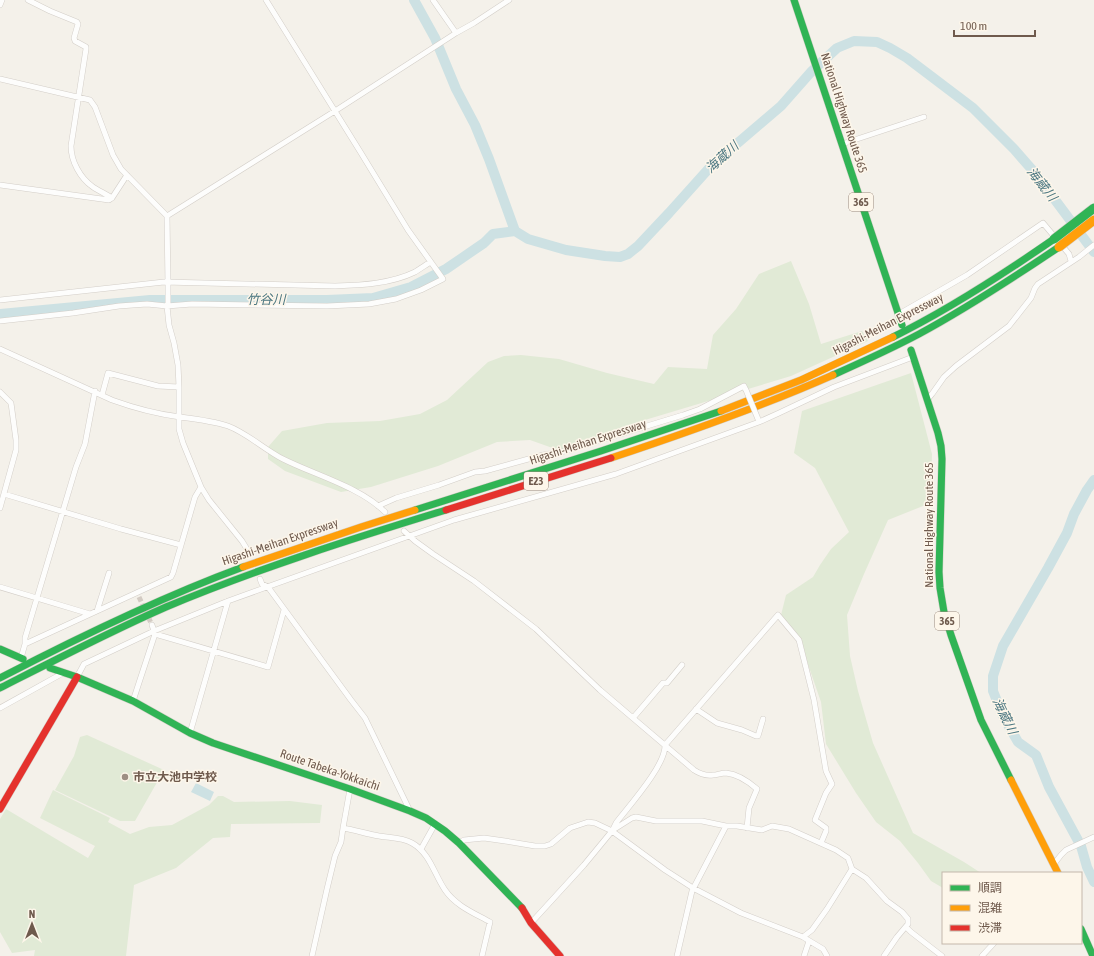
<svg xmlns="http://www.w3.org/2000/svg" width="1094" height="956" viewBox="0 0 1094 956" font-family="'Asap Condensed','Noto Sans JP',sans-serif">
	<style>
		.green { fill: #e1ead6 }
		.water { fill: #cde1e3 }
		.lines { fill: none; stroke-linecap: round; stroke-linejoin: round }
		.river { stroke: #cde1e3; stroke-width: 10 }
		.street-tunnel { stroke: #d3cbc3; stroke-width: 5; stroke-dasharray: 5 2.5; stroke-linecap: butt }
		.street-casing { stroke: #d3cec8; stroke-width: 6 }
		.fast-casing { stroke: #d3cdc6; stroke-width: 8 }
		.slow-casing { stroke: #d3cdc6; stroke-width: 8 }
		.jam-casing { stroke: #d3cdc6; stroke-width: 8 }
		.street { stroke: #fdfdfc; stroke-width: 5 }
		.fast { stroke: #30b455; stroke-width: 7 }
		.slow { stroke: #ff9f0a; stroke-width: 7 }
		.jam { stroke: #e5322d; stroke-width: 7 }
		.street-bridge-casing { stroke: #d3cec8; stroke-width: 6; stroke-linecap: butt }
		.fast-bridge-casing { stroke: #d3ccc7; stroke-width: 10; stroke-linecap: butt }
		.slow-bridge-casing { stroke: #d3ccc7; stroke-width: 10; stroke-linecap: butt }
		.street-bridge { stroke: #fdfdfc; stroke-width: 5 }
		.fast-bridge { stroke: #30b455; stroke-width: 9 }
		.slow-bridge { stroke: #ff9f0a; stroke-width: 9 }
		.poi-dot { fill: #9e8f84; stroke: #fdf6ea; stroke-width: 1.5 }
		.labels { text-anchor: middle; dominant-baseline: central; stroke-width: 3; stroke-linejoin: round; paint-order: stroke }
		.shield { fill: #fdf6ea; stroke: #9a897c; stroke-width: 1 }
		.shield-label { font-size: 11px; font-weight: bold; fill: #6f5a4d }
		.street-label { font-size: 12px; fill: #6f5a4d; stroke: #fdf6ea }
		.poi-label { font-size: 12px; font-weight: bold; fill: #6f5a4d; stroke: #fdf6ea; text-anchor: start }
		.water-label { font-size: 13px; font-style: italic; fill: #4a7680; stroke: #fdf6ea }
	</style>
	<rect width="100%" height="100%" fill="#f4f1ea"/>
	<!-- green -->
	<path class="green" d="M791,261l18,43 12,40 41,-13 6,10 -77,35 -166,50 -64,25 -31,-11 -33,2 -59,24 -67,21 -30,5 -56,-21 -17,-12v-12l14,-16 45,-8 53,-2 40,-7 27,-14 41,-38 16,-6 17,-1 38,4 48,14 47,11 14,-17 39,2 6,-34 23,-26 23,-35z
		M911,373l21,81 -1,31 -3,19 -40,16 -24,54 -17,41 3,41 8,35 15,52 40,90 51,29 17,11h-38v15l-12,-7 -13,-18 -18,-22 -24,-19 -20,-29 -30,-49 -5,-42 -19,-55 -22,-28 6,-24 27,-18 7,-12 11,-16 18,-17 -34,-64 -21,-15 8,-42z
		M87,735l77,35 -29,51h-15l-65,-31 19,-34 6,-19z
		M53,790l57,28 -2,4 22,12 19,-7 23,-2 37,-20 9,-9h5l11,6 56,-1 32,4 -2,18 -89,1 -1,13 -17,1 -37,30 -42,17 -8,71h-92l1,-6 -23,3 -12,-21v-113l6,-10 82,49 7,-12 -55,-28z"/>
	<!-- water -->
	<path class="water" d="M196,783l18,9 -4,9 -19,-9z"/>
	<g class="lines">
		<!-- river -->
		<path class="river" d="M414,0l21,38 21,51 19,36 14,34 26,72 13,8 38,11 39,6 15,1 8,-3 10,-8 31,-33 43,-48 69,-59 30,-34 26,-24 17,-7 23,1 13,6 17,10 66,50 41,41 21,24 59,79
			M0,314l150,-14h177l46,-2 38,-11 35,-18 38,-26 9,-9 22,-3
			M1094,480l-7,10 -13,24 -7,19 -19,35 -45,78 -10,30v15l10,25 15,26 18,13 13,32 32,59 6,21 7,15"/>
		<!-- street-tunnel -->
		<path class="street-tunnel" d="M139,597l13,28"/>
		<defs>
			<path id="street" d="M28,0l22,11 27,11 1,2 -4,14 1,3 11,6v2l-15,97c0,15 9,32 22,41 6,4 13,7 19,11
				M433,0l23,33
				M0,5l2,-5
				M0,79l90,21 5,7 18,48 8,14 46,47 1,69v18l-1,3 2,19 5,18 4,22 1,22v42l4,14 18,44 8,13 33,41 8,13
				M842,144l82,-27
				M0,185l109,15 3,-2 15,-23
				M167,216l168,-105 121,-78 18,-10 35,-23
				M0,300l164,-18 171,4c27,-1 55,-2 80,-14 5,-3 10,-7 16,-10
				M899,314l68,-39 76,-52 26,31 2,7
				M0,321l73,-8 46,-7 28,-2 20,2 25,-2 135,2 42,-2 27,-5 25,-9 22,-11 -35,-49 -47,-77 -95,-153
				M0,349l112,51c22,8 45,14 68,17 16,2 33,4 48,9 19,7 37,24 55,33 32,16 77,28 102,53
				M0,392l11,11 5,37v10l-16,58
				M102,395l6,-22 50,13 21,1
				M927,400l5,-6 12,-17 12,-11 53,-40 22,-28 4,-10 3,-4 41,-27 15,-12
				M4,494l117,35 60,16
				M378,506l18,-8 43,-13 36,-13 10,-1 58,-16 22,-4 118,-36 17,-6 44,-23 2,4
				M404,531l11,10 18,13 41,27 62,48 64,61 94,80c6,4 12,6 19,5 4,0 8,-2 13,-2 11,1 23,9 31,16l-8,19 -2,20
				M260,579l2,5 6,3 83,113 14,18 45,93
				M0,587l90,27
				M97,611l12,-38
				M155,634l113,33 16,-57
				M25,644v-6l51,-171 9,-23 10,-53
				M21,658l4,-14 146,-67 2,-4 22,-76 6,-10
				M77,677l7,-13 70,-33 74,-30 226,-81 162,-46 143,-52 20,-9 55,-26 79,-30
				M133,701l22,-67 -3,-9
				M0,708l63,-35
				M696,709l21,14 25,7 14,6h2l5,-17
				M633,718l30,-35h4l15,-18
				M190,733l38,-132
				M343,828c12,2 24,6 36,8 11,2 22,1 33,7 18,10 22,31 33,47 11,16 29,23 45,32l-8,34
				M613,830l19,-12 4,-1 20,4h46l24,5
				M459,843l5,-3 20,-2 21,3 30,5h10l6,-2 19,-16 18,-6 7,1 17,8 53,39 28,18 48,25 62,24 20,12 4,7
				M421,849l14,-25
				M1054,864l7,-9 5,-5 28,-13
				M531,923l53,-58 28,-34 4,-8c13,-17 50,-58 49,-78l113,-130 21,25 15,60 12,71 6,13 -6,9 -11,27 11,8v3l-5,12
				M906,927l5,5 31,24
				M803,937l9,-7 15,-21 25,-40
				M312,956l15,-67 8,-33 6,-14 2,-14 7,-39
				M677,956l15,-65 34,-65h11l25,4 10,-4 17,3 47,21 12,8 4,11 14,9 21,23 15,11 6,7v5l-11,13 -13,19
				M804,956l5,-15
				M982,956l12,-13"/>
			<path id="fast" d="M794,0l108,325
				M893,337c57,-28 109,-62 161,-98
				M911,350l27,83 3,13 1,13 -3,113 1,16 4,24 7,23 30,85 30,60
				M833,375c29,-13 58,-26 86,-41 48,-26 94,-56 140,-87
				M415,510l186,-59 120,-40
				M0,649l23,10
				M50,668l27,9 56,24 57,32 23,10 137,46 60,22 16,7 19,13 14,12 63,65
				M0,678c79,-41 159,-80 243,-111
				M0,688c55,-28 109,-56 166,-81 91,-38 185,-68 280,-97
				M1081,929l12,27"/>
			<path id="slow" d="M721,411l80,-31 92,-43
				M611,458c75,-25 150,-51 222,-83
				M243,567l118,-40 54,-17
				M1011,780l47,93"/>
			<path id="jam" d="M446,510l165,-52
				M0,809l77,-132
				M522,908l9,15 29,33"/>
		</defs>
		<!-- street casing -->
		<use href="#street" class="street-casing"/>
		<!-- fast casing -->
		<use href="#fast" class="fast-casing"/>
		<!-- slow casing -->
		<use href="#slow" class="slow-casing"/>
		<!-- jam casing -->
		<use href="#jam" class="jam-casing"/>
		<!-- street -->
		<use href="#street" class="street"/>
		<!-- fast -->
		<use href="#fast" class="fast"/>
		<!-- slow -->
		<use href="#slow" class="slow"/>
		<!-- jam -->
		<use href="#jam" class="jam"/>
		<defs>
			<path id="street-bridge" d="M746,390l12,29"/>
			<path id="fast-bridge" d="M1054,239l40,-31"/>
			<path id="slow-bridge" d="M1059,247l35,-27"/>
		</defs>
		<!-- street-bridge casing -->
		<use href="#street-bridge" class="street-bridge-casing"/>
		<!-- fast-bridge casing -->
		<use href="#fast-bridge" class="fast-bridge-casing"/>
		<!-- slow-bridge casing -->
		<use href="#slow-bridge" class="slow-bridge-casing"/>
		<!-- street-bridge -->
		<use href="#street-bridge" class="street-bridge"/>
		<!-- fast-bridge -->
		<use href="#fast-bridge" class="fast-bridge"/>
		<!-- slow-bridge -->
		<use href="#slow-bridge" class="slow-bridge"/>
	</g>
	<!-- markers -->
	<circle class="poi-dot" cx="125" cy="777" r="4"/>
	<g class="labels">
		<!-- shield labels -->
		<g class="shield">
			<rect x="849" y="193" width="24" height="18" rx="3"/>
			<rect x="524" y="472" width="24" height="18" rx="3"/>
			<rect x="935" y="612" width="24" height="18" rx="3"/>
		</g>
		<g class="shield-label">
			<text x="861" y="202">365</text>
			<text x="536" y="481">E23</text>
			<text x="947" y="621">365</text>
		</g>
		<!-- street labels -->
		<g class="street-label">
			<text transform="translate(844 113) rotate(72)">National Highway Route 365</text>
			<text transform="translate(888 324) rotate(-27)">Higashi-Meihan Expressway</text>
			<text transform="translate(588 442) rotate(-18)">Higashi-Meihan Expressway</text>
			<text transform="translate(929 525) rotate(-90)">National Highway Route 365</text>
			<text transform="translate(280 542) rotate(-19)">Higashi-Meihan Expressway</text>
			<text transform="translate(330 770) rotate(19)">Route Tabeka-Yokkaichi</text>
		</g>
		<!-- poi labels -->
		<g class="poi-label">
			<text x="133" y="777">市立大池中学校</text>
		</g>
		<!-- water labels -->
		<g class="water-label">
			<text transform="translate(722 157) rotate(-42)">海蔵川</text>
			<text transform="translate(1042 184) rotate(52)">海蔵川</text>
			<text x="266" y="299">竹谷川</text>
			<text transform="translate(1005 716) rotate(64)">海蔵川</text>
		</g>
	</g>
	<!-- legend -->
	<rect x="942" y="872" width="140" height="72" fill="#fdf6ea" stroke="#c4b8ab"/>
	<rect x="950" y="885" width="20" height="6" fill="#30b455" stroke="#c4b8ab"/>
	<text x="978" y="892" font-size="12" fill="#6f5a4d">順調</text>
	<rect x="950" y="905" width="20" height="6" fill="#ff9f0a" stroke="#c4b8ab"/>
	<text x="978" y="912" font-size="12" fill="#6f5a4d">混雑</text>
	<rect x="950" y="925" width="20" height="6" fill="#e5322d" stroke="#c4b8ab"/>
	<text x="978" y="932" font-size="12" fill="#6f5a4d">渋滞</text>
	<!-- north arrow -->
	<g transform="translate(32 924)" stroke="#fdf6ea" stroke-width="3" paint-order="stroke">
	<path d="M0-3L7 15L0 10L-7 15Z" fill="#6f5a4d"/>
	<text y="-6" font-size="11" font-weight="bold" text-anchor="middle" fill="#6f5a4d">N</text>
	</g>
	<!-- scale -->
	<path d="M954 30v6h81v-6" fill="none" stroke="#6f5a4d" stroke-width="2"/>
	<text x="960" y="30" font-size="12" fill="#6f5a4d" stroke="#fdf6ea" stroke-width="3" paint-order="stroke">100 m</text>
</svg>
